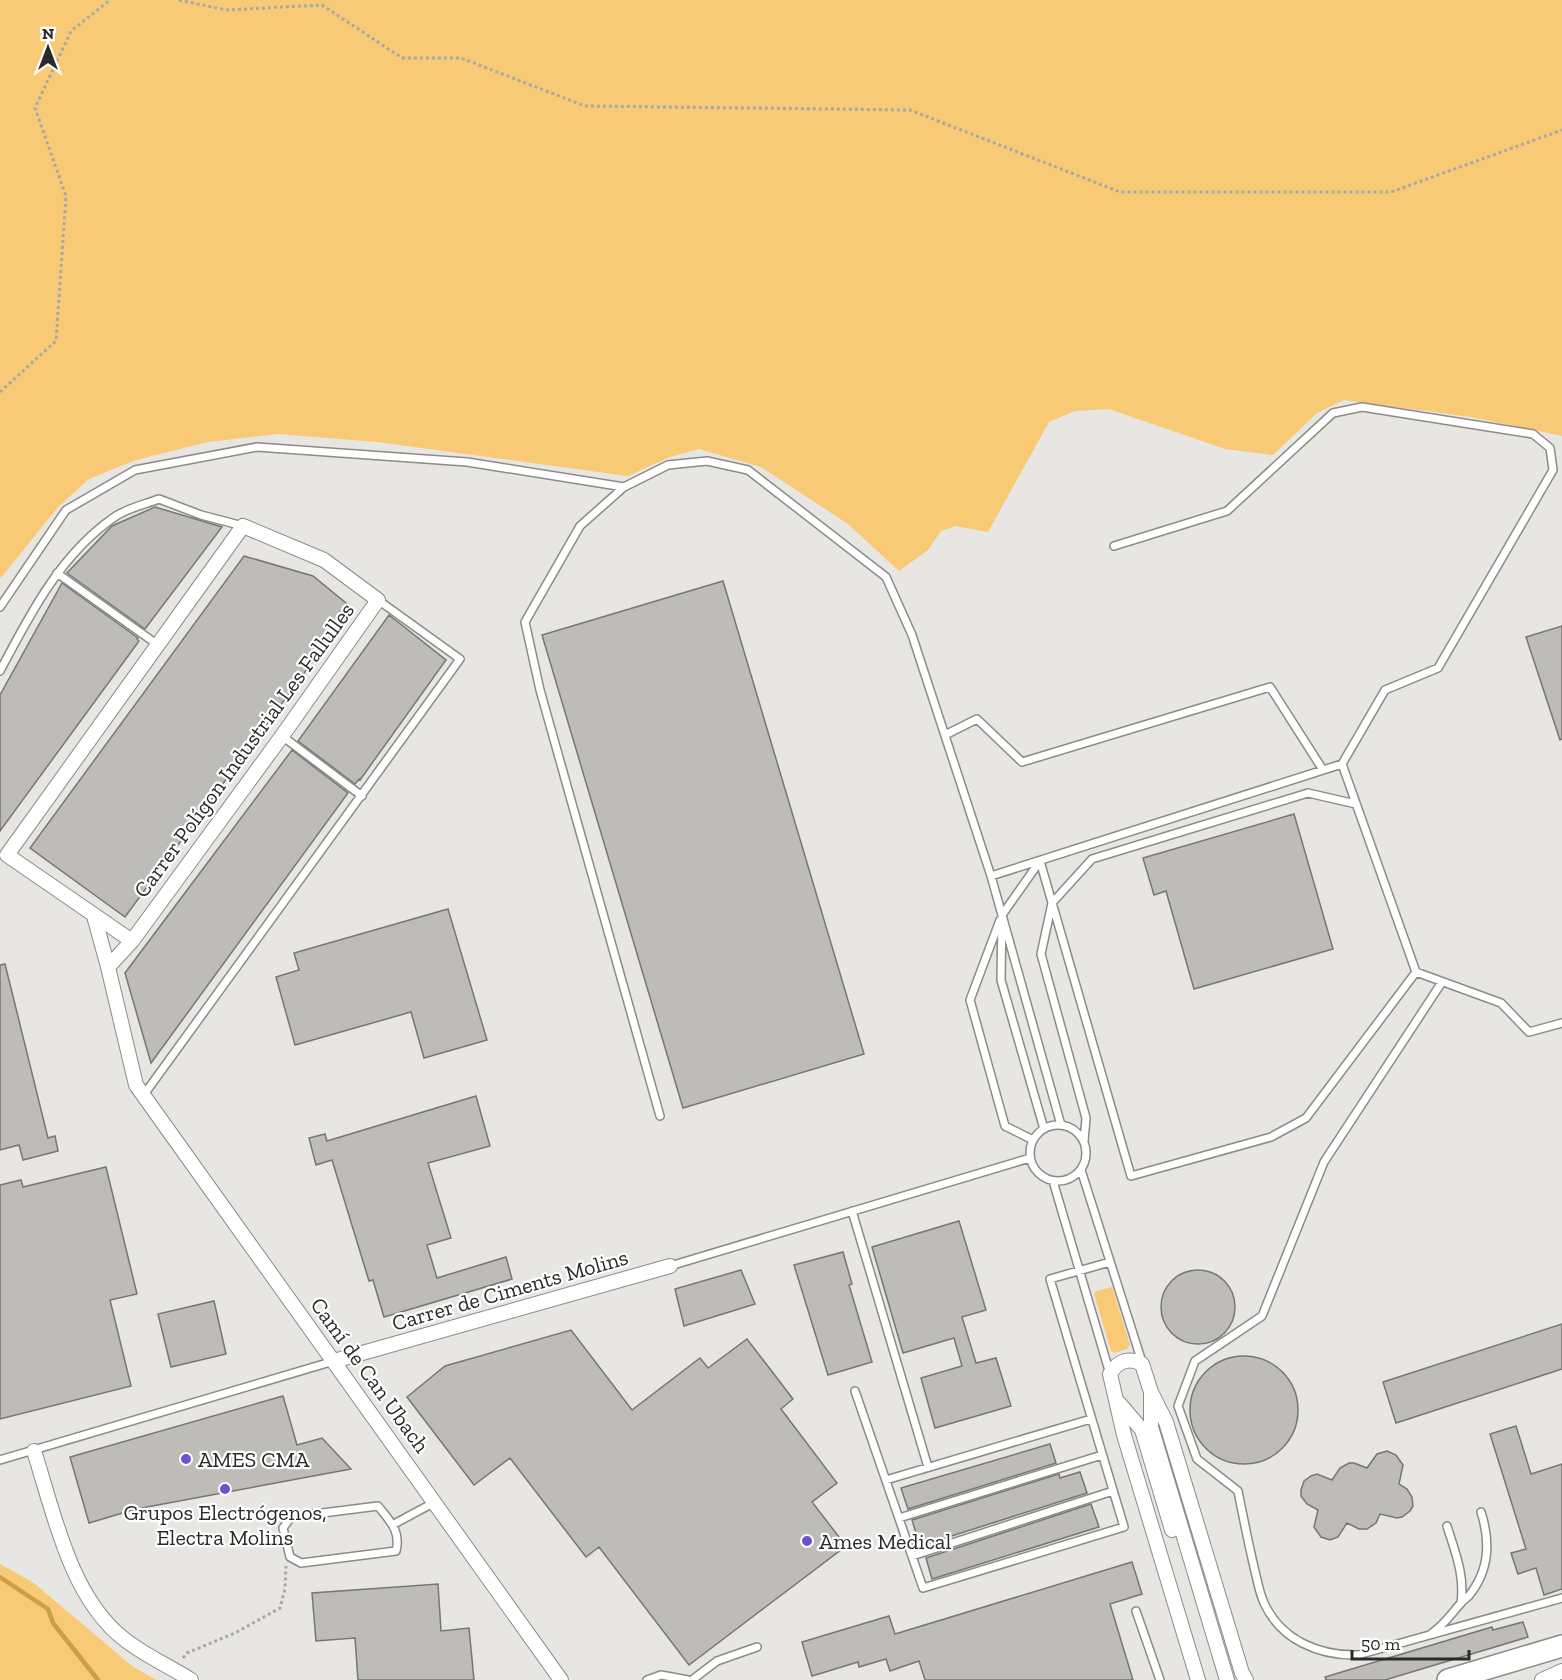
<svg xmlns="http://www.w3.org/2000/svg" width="1562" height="1680" viewBox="0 0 1562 1680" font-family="'Zilla Slab',serif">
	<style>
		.green { fill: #f8ca76 }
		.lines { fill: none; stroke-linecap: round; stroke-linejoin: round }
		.stream { stroke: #cc9e48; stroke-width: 4.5 }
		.building { fill: #bdbcb9; stroke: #777673; stroke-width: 1.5 }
		.lane-casing { stroke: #8d8b88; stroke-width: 10 }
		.street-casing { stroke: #8d8b88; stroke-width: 16 }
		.primary-casing { stroke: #8d8b88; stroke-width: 24 }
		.path { stroke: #a9a8a6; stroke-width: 3; stroke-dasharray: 3 3; stroke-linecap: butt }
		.lane { stroke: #fff; stroke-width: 7 }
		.street { stroke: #fff; stroke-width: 14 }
		.primary { stroke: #fff; stroke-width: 21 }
		.poi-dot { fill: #6f52cb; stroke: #fff; stroke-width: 2 }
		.labels { text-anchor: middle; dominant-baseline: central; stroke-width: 4.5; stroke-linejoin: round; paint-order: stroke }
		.street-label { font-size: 22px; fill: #2b2a29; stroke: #fff }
		.poi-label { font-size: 22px; fill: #2b2a29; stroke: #fff; text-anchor: start }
	</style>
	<rect width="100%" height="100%" fill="#e7e6e3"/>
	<!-- green -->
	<path class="green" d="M0,0h1562v436l-91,-19 -127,-17 -27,13 -44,42 -48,-6 -116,-40 -34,2 -26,11 -61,110 -32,-6 -15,5 -13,19 -29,21 -51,-47 -87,-57 -62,-18 -29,8 -42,19 -251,-34 -98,-8 -71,8 -72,18 -47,19 -31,28 -58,72z
		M1112,1287l18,58 -3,4 -13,4 -3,-2 -17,-57 2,-3z
		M0,1564l34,19 98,83 24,14h-156z"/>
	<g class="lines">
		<!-- stream -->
		<path class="stream" d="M0,1577l48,32 5,14 45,57"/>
	</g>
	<!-- building -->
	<path class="building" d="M155,507l67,20 -77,102 -78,-56 45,-47z
		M244,556l69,20 39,32 -227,309 -95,-69z
		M723,581l141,473 -181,54 -141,-473z
		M62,583l76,55 -1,1 2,2 -139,190v-136z
		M389,615l57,45 -86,120 -1,-1 -4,5 -57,-43z
		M1562,626v113l-2,1 -34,-103z
		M292,750l56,43 -197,270 -26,-90z
		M1294,814l39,135 -139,40 -28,-98 -12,4 -11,-37z
		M448,909l39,131 -63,18 -13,-46 -116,33 -19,-68 23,-7 -5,-17z
		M5,964l43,174 7,-2 3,15 -35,9 -4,-15 -19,5v-185z
		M476,1096l14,50 -62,17 23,75 -24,7 10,33 69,-21 6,22 -128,38 -11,-37 -4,1 -37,-121 -16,5 -7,-27 16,-4 2,7z
		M106,1167l31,127 -27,6 21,86 -131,33v-234l21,-5 2,7z
		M959,1221l27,89 -24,7 14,46 20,-5 15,48 -76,22 -14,-50 41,-12 -8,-28 -51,15 -31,-106z
		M843,1252l9,32 -3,1 23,77 -44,13 -34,-110z
		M1161 1307a37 37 0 1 1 74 0a37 37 0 1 1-74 0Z
		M741,1270l14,34 -71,22 -9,-37z
		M214,1301l12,53 -55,13 -13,-53z
		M1562,1324v45l-166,54 -13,-41z
		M571,1330l61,80 68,-52 8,10 39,-29 46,60 -12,10 56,74 -25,19 34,44 -157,119 -90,-118 -13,10 -76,-99 -36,27 -67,-88 38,-31z
		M1190 1410a54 54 0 1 1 108 0a54 54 0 1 1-108 0Z
		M283,1396l14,49 25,-7 29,31 -215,40 -47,14 -19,-66z
		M1516,1426l15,48 31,-10v125l-18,6 -8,-27 -18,6 -7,-21 15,-4 -36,-115z
		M1050,1444l6,19 -148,46 -7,-21z
		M1387,1451l9,4 7,10 -4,19 8,5 5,8 1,9 -3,5 -8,6 -5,1 -17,-4 -4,9 -9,6h-8l-12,-6 -9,14 -8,3 -9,-3 -7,-10 4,-17 -11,-6 -6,-8v-6l3,-9 7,-5 6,-2 15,6 8,-12 9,-5h5l13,5 10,-14z
		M1080,1472l7,21 -167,53 -8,-26 147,-46 1,4z
		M1091,1504l8,23 -167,52 -6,-21z
		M1132,1562l10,32 -32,10 23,76h-208l-6,-19 -29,10 -4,-12 -27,8 -1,-5 -46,14 -10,-34 87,-26 6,18z
		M438,1584l3,47 28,-3 5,52h-116l-3,-42 -39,3 -4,-48z
		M1523,1622l5,15 -143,43h-59l-1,-3 167,-50 1,3z"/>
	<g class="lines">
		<defs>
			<path id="lane" d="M57,573l101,72
				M0,607l66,-97 69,-40 122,-23 210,15 157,25
				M0,671c30,-57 61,-118 116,-155 12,-8 30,-12 43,-17l42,16 42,11
				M945,735l32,-16 45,43 248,-75 53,83
				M282,736l80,60
				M1342,764l74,208 85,31 28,29 33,-9
				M1040,861l91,315 140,-39 35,-19 110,-146
				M1040,861l-38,54 -1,65 43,149
				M991,876l351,-112 43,-74 53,-22 115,-198 -3,-22 -17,-14 -171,-27 -29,6 -106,98 -113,35
				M1000,920l-30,80 35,126 28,14
				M1442,982l-118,180 -62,154 -67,45 -17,45 19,53 41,32c5,25 10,51 16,76 3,12 5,25 10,36 17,37 55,53 94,52l204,-57
				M143,1096l317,-437 -82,-59
				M660,1116l-120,-426 -15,-68 55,-96 44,-39 44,-22 39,-4 41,9 138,107 26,58 79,241 70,249
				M1030 1153a28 28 0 1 1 56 0a28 28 0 1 1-56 0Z
				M1084,1141l2,-23 -45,-164 11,-51 40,-44 216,-66 48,11
				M1081,1170l61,192
				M1053,1181l57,193
				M852,1211l76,256
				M670,1266l360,-108
				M855,1391l68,197 201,-61 -74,-248 60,-17
				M0,1460l334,-99
				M886,1480l205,-61
				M378,1506c12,15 23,25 18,45l-95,12 -11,-6 -7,-29 8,-11z
				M899,1518l203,-63
				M394,1524l41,-22
				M1447,1526c8,26 18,49 14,77
				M912,1556l201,-65
				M1136,1611l24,69
				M1432,1633c14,-10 18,-18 29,-30 3,-4 8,-6 10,-10 19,-25 19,-53 10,-81
				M647,1680l14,-5 27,5
				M692,1680l25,-19 40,-14"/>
			<path id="street" d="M94,916l14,51 28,118 425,595
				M108,967l24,-26 150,-205 96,-136 -54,-40 -81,-34 -236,329 125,86
				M334,1361l336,-95
				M1151,1394v33l76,253
				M1119,1403l23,27 30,100
				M34,1451c20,62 36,146 90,188 20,16 45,27 67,41
				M1198,1680l-74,-245 -14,-61c7,-13 19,-17 32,-10l9,28 15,30 76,251 4,7
				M1542,1680l20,-9"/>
			<path id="primary" d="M1448,1680l114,-34"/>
		</defs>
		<!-- lane casing -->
		<use href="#lane" class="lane-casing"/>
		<!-- street casing -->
		<use href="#street" class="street-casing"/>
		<!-- primary casing -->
		<use href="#primary" class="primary-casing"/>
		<!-- path -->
		<path class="path" d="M179,0l47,10 96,-5 80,53h59l124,48 325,4 210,82h271l171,-62
			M0,392l56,-51 10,-145 -31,-88 36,-77 39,-31
			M183,1658l4,-5 48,-20 45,-25 5,-19 1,-23"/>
		<!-- lane -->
		<use href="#lane" class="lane"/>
		<!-- street -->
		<use href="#street" class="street"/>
		<!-- primary -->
		<use href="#primary" class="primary"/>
	</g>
	<!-- markers -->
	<g class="poi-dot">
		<circle cx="186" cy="1459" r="6"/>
		<circle cx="225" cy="1489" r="6"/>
		<circle cx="807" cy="1541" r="6"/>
	</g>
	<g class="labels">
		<!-- street labels -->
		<g class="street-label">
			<text transform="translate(244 750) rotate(-54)">Carrer Polígon Industrial Les Fallulles</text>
			<text transform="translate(510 1290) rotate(-16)">Carrer de Ciments Molins</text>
			<text transform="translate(370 1375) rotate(54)">Camí de Can Ubach</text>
		</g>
		<!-- poi labels -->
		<g class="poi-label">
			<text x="198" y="1459">AMES CMA</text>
			<text x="225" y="1512" text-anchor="middle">Grupos Electrógenos,<tspan x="225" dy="25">Electra Molins</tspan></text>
			<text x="819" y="1541">Ames Medical</text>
		</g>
	</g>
	<!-- north arrow -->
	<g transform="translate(48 48)" stroke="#ffffff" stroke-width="4.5" paint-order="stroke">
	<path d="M0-4.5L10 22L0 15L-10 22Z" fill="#2b2a29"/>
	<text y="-9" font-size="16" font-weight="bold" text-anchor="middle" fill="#2b2a29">N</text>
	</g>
	<!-- scale -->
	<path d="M1352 1650v9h117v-9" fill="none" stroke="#2b2a29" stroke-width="3"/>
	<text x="1361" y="1650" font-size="18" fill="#2b2a29" stroke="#ffffff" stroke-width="4.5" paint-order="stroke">50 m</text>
</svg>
